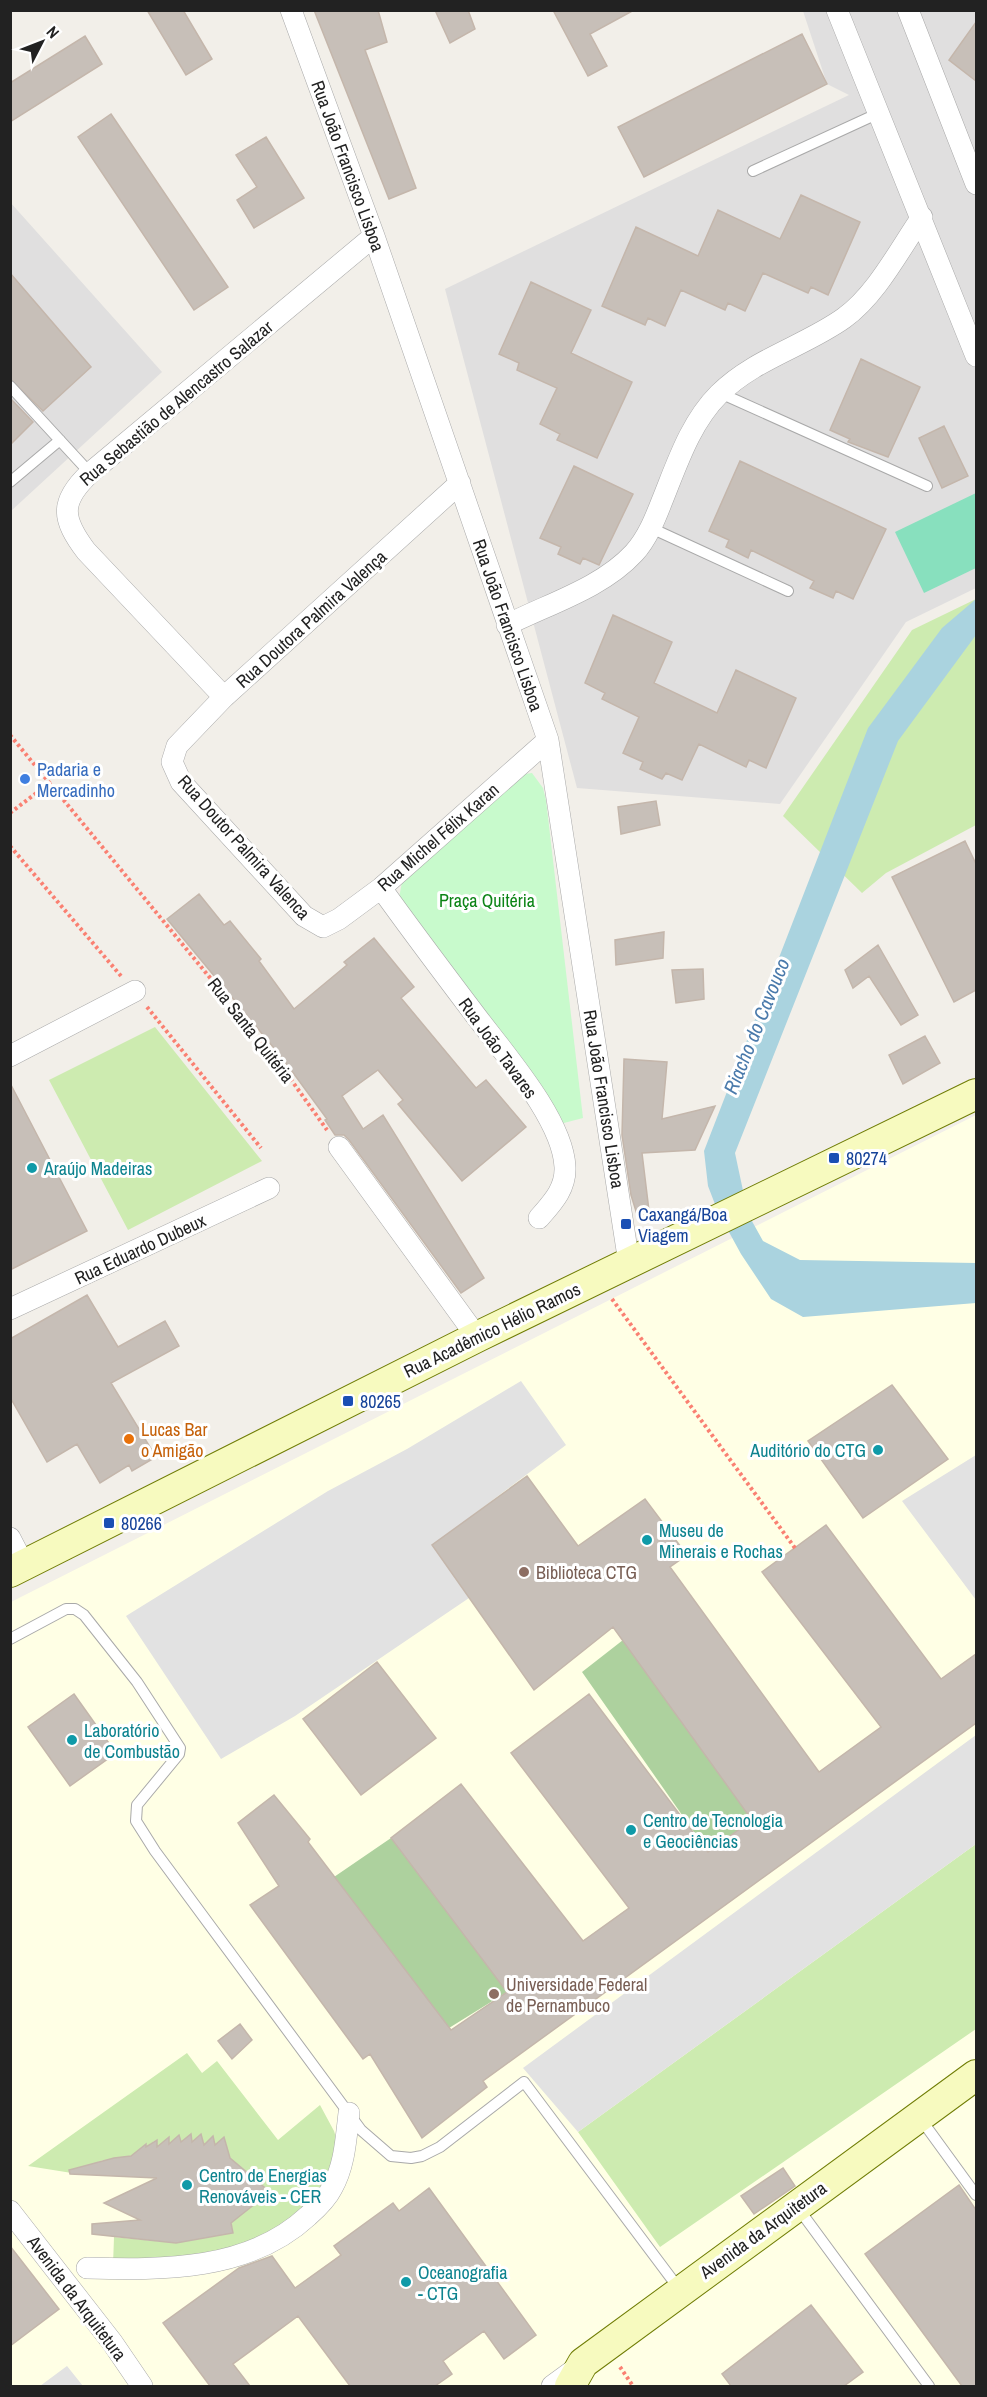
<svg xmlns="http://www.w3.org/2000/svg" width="987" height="2397" viewBox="0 0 987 2397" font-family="'Archivo Narrow',sans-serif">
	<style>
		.residential { fill: #e0dfdf }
		.education { fill: #ffffe5 }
		.grass { fill: #cdebb0 }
		.forest { fill: #add19e }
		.park { fill: #c8facc }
		.pitch { fill: #88e0be }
		.parking { fill: #e2e2e2 }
		.water { fill: #aad3df }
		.building { fill: #c7bfb8; stroke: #c4b6ab; stroke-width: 1.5 }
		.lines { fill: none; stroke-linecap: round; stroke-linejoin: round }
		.lane-casing { stroke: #a9a9a9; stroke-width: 12 }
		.street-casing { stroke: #a9a9a9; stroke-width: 22 }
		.secondary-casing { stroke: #707d05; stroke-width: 32 }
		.path { stroke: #fa8072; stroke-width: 4; stroke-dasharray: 3 3; stroke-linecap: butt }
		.lane { stroke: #fff; stroke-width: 10 }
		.street { stroke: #fff; stroke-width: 21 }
		.secondary { stroke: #f7fabf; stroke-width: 30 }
		.shop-dot { fill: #3f7fe0; stroke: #fff; stroke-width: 2 }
		.transit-dot { fill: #1a4fb4; stroke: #fff; stroke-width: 2 }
		.culture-dot { fill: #0f9aa8; stroke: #fff; stroke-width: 2 }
		.food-dot { fill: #e8710a; stroke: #fff; stroke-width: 2 }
		.education-dot { fill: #8d6e63; stroke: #fff; stroke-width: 2 }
		.labels { text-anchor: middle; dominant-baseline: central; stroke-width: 6; stroke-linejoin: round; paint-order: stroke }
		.street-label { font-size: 18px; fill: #222; stroke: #fff }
		.shop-label { font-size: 18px; fill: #366cbe; stroke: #fff; text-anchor: start }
		.park-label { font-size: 18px; fill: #0c8416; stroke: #fff }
		.transit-label { font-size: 18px; fill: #164399; stroke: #fff; text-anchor: start }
		.culture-label { font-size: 18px; fill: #0d838f; stroke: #fff; text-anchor: start }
		.food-label { font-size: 18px; fill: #c56008; stroke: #fff; text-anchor: start }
		.education-label { font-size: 18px; fill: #785e54; stroke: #fff; text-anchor: start }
		.water-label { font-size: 20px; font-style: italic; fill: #4a7aab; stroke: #fff }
	</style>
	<rect width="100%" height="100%" fill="#f2efe9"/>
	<!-- residential -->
	<path class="residential" d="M803,11h173v577l-70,34 -126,182 -203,-16 -132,-499 404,-194 -22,-11z
		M10,202l152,170 -151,139h-1z"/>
	<!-- education -->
	<path class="education" d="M976,1115v1271h-965v-784z"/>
	<!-- grass -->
	<path class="grass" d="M976,599v226l-90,48 -24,20 -79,-77 129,-186z
		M155,1027l107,134 -134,69 -79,-150z
		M976,1844v185l-316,218 -82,-115z
		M187,2053l15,20 15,-12 61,79 42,-35 14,26 5,16 -15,44 -40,37 -65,27 -106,10 1,-28 62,6 57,-10 -2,-13 37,-26v-4l-28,-24 -15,15 -4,-30 6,-5 -3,-8 -12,11 3,-4 -2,-8 -7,6 2,6 -9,-1 5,-5 -3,-8 -8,9 -2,-9 -10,9 -2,-8 -9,9 -2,-7 -7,6 -1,8 -8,1 4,-13 -6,4 -1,9 -3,-9 -6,11 -40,6 -22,13 -50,-8z"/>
	<!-- forest -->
	<path class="forest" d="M623,1640l129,180 -44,32 -126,-180z
		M391,1838l116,154 -58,36 -115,-151z"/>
	<!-- park -->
	<path class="park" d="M532,773l11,15 3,12 37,318 -23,6 -161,-226 3,-16 123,-108z"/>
	<!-- pitch -->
	<path class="pitch" d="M976,493v75l-52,25 -29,-61z"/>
	<!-- parking -->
	<path class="parking" d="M521,1381l45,64 -121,91 24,62 -174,118 -74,43 -95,-143 202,-125 79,-42z
		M976,1455v145l-74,-99z
		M976,1735v109l-398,288 -55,-64z
		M67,2366l16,20h-43z"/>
	<!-- water -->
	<path class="water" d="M976,599v36l-78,106 -163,412 13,61 15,27 37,19 176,3v40l-173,14 -32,-18 -30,-45 -23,-42 -10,-26 -4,-35 164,-423 74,-100z"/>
	<!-- building -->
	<path class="building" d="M147,10h36l29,49 -26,16z
		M314,10h64l9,32 -22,8 51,138 -27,11z
		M435,10h33l7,19 -25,14z
		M553,10h81l-44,24 17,32 -19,10z
		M976,22v59l-27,-21z
		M802,34l25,50 -183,93 -26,-50z
		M85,36l17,28 -92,58v-39z
		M111,114l117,173 -34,23 -116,-173z
		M266,137l38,61 -50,30 -17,-28 20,-13 -21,-32z
		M801,195l59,27 -32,73 -17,-8 -3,6 -45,-20 -18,38 -17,-8 -3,7 -44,-20 -16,36 -17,-8 -3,7 -43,-19 34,-79 62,29 20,-46 62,29z
		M10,273l81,94 -48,44 -33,-32z
		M531,282l60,28 -20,43 61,29 -35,76 -40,-18 3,-6 -20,-10 17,-36 -40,-18 2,-7 -20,-9z
		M861,359l59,28 -32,70 -40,-15 2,-3 -20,-9z
		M10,398l23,24 -23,23z
		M944,426l24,50 -26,12 -23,-50z
		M740,461l146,68 -33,70 -17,-8 -3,7 -23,-10 4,-7 -63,-31 -3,8 -22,-11 3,-7 -20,-9z
		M574,466l59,28 -34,71 -16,-7 -3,6 -22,-10 3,-7 -21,-9z
		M613,615l59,27 -18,41 63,30 19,-43 60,28 -30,70 -17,-8 -3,7 -47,-23 -17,36 -16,-7 -4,6 -22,-10 3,-7 -20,-9 16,-36 -37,-18 3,-6 -20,-10z
		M656,801l4,24 -39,9 -3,-27z
		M965,841l11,23v126l-22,12 -62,-125z
		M199,894l25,31 6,-4 31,38 -2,2 35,48 53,-44 -3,-3 30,-24 40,49 -13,11 75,90 10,-8 40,47 -64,54 -64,-77 5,-4 -25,-30 -36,26 21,33 20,-14 101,163 -23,15 -112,-153 -5,-5h-9l-10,-15 2,-1 -44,-60 -116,-140z
		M664,932l-1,26 -47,7 -1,-25z
		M878,945l40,70 -17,10 -32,-49 -16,12 -8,-18z
		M703,969l1,30 -28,4 -4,-33z
		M925,1036l15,27 -37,21 -14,-29z
		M624,1059l43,3 -5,57 53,-13 -20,44 -53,3 8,66 -11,2 -8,-26 -9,-60z
		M10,1083l77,148 -77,39z
		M87,1295l31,52 47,-26 14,25 -68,37 45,74 -24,14 -3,-6 -29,18 -23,-39 -30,18 -37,-65v-58z
		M892,1385l56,74 -85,59 -55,-77z
		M527,1476l51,70 67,-47 42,56 -17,12 149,205 62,-45 -119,-155 64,-47 115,154 35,-25v69l-493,358 4,6 -65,51 -52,-84 -7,5 -113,-154 29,-19 -41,-63 36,-28 36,44 -2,3 143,188 56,-38 -116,-154 70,-54 122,157 46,-33 -118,-155 78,-59 119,158 44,-32 -139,-193 -79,63 -102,-145z
		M377,1662l59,76 -75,57 -58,-76z
		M74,1694l42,59 -46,33 -42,-59z
		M240,2024l12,16 -20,19 -14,-18z
		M191,2134l1,8 9,-8 3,11 9,-9 2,9 9,-8 6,21 40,34 -39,31 2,10 -57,10 -84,-9v-10l48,-4 -36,-17 53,-25 -87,-4 -1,-4 45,-12 17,-2 15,-12v3l11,-7v7l12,-10v7l10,-9 2,7z
		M783,2168l12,18 -41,28 -13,-18z
		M959,2185l17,25v176h-14l-97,-132z
		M429,2188l107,147 -32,24 -20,-28 -41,30 9,13 -17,12h-85l-52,-70 -65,48 17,22h-40l-47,-63 76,-55 33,-12 23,32 46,-33 -7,-9 59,-43 6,8z
		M10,2246l49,63 -49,37z
		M811,2305l52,67 -19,14h-113l-9,-12z"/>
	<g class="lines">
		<defs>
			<path id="lane" d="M753,171l126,-58
				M10,386l80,87
				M720,393l207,93
				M10,482l50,-42
				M651,528l137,63
				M10,1639l56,-30h9l9,6 53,67 43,66 -1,6 -42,51 -1,16 19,30 206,279 30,26 20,2 11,-2 18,-9 84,-65 156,208
				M920,2118l56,77
				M798,2208l131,178"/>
			<path id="street" d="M291,10l83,226 174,504 81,523
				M837,10l139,346
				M908,10l68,174
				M460,483l-236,214 -47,49 -5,16 9,20 123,134 19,11 16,-8 42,-31 167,-148
				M507,625c41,-21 95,-37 127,-72 13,-14 21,-34 28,-52 15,-37 28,-78 57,-107 35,-35 86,-48 125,-76 33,-24 55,-68 78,-101
				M224,697l-138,-146c-24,-32 -27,-49 4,-78l284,-237
				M381,888c30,42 61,83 92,124 29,39 90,107 92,155 1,22 -13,36 -26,51
				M10,1056l125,-65
				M339,1147l138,190
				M10,1309l259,-121
				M10,1538l14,27
				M10,2211l102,131 30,44
				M87,2268c76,2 162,3 221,-52 9,-8 19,-18 24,-28 13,-23 14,-50 17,-75
				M552,2386l26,-19"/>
			<path id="secondary" d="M10,1572l467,-235 499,-243
				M570,2386l13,-23 393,-288"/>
		</defs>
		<!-- lane casing -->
		<use href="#lane" class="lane-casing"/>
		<!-- street casing -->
		<use href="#street" class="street-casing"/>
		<!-- secondary casing -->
		<use href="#secondary" class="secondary-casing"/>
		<!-- path -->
		<path class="path" d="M10,735l262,318 55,77
			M10,813l41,-31
			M10,846l111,130
			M147,1007l114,141
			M612,1299l183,249
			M620,2367l13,19"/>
		<!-- lane -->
		<use href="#lane" class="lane"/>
		<!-- street -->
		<use href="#street" class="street"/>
		<!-- secondary -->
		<use href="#secondary" class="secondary"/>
	</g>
	<!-- markers -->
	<circle class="shop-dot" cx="25" cy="779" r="6"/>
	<g class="transit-dot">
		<rect x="828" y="1152" width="12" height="12" rx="3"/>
		<rect x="620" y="1218" width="12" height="12" rx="3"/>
		<rect x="342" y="1395" width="12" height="12" rx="3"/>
		<rect x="103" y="1517" width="12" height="12" rx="3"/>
	</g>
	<g class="culture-dot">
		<circle cx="32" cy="1168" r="6"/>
		<circle cx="878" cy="1450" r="6"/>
		<circle cx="647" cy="1540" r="6"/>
		<circle cx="72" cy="1740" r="6"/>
		<circle cx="631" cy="1830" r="6"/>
		<circle cx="187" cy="2185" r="6"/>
		<circle cx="406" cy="2282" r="6"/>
	</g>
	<circle class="food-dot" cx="129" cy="1439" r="6"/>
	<g class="education-dot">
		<circle cx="524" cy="1572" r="6"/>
		<circle cx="494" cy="1994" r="6"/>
	</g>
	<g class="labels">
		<!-- street labels -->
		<g class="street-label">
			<text transform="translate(348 166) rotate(70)">Rua João Francisco Lisboa</text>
			<text transform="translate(176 403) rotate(-40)">Rua Sebastião de Alencastro Salazar</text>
			<text transform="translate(311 619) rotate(-42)">Rua Doutora Palmira Valença</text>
			<text transform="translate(508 625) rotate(71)">Rua João Francisco Lisboa</text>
			<text transform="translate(438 837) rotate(-41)">Rua Michel Félix Karan</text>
			<text transform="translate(244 847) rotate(48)">Rua Doutor Palmira Valenca</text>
			<text transform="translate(251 1030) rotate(52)">Rua Santa Quitéria</text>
			<text transform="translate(498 1048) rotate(54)">Rua João Tavares</text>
			<text transform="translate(604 1099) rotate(81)">Rua João Francisco Lisboa</text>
			<text transform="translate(140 1249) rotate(-25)">Rua Eduardo Dubeux</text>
			<text transform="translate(492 1330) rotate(-26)">Rua Acadêmico Hélio Ramos</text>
			<text transform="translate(763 2230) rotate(-36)">Avenida da Arquitetura</text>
			<text transform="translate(77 2298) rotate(53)">Avenida da Arquitetura</text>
		</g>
		<!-- shop labels -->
		<g class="shop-label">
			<text x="37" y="769">Padaria e<tspan x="37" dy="21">Mercadinho</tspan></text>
		</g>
		<!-- park labels -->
		<g class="park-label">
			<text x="487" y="900">Praça Quitéria</text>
		</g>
		<!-- transit labels -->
		<g class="transit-label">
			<text x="846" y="1158">80274</text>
			<text x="638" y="1214">Caxangá/Boa<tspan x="638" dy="21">Viagem</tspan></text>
			<text x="360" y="1401">80265</text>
			<text x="121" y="1523">80266</text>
		</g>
		<!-- culture labels -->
		<g class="culture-label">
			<text x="44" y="1168">Araújo Madeiras</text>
			<text x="866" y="1450" text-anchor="end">Auditório do CTG</text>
			<text x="659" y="1530">Museu de<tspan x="659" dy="21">Minerais e Rochas</tspan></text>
			<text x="84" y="1730">Laboratório<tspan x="84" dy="21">de Combustão</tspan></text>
			<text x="643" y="1820">Centro de Tecnologia<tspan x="643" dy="21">e Geociências</tspan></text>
			<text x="199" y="2175">Centro de Energias<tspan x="199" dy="21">Renováveis - CER</tspan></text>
			<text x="418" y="2272">Oceanografia<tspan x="418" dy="21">- CTG</tspan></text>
		</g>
		<!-- food labels -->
		<g class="food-label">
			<text x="141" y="1429">Lucas Bar<tspan x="141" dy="21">o Amigão</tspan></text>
		</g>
		<!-- education labels -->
		<g class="education-label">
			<text x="536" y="1572">Biblioteca CTG</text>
			<text x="506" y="1984">Universidade Federal<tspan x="506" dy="21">de Pernambuco</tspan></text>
		</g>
		<!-- water labels -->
		<g class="water-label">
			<text transform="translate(756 1026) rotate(-68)">Riacho do Cavouco</text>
		</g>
	</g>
	<!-- border -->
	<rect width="987" height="2397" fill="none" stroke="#222222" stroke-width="24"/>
	<!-- north arrow -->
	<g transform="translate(42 42) rotate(48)" stroke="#ffffff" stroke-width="4.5" paint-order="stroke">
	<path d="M0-4.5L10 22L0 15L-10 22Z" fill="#222222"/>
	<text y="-9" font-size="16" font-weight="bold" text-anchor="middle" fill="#222222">N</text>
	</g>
</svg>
